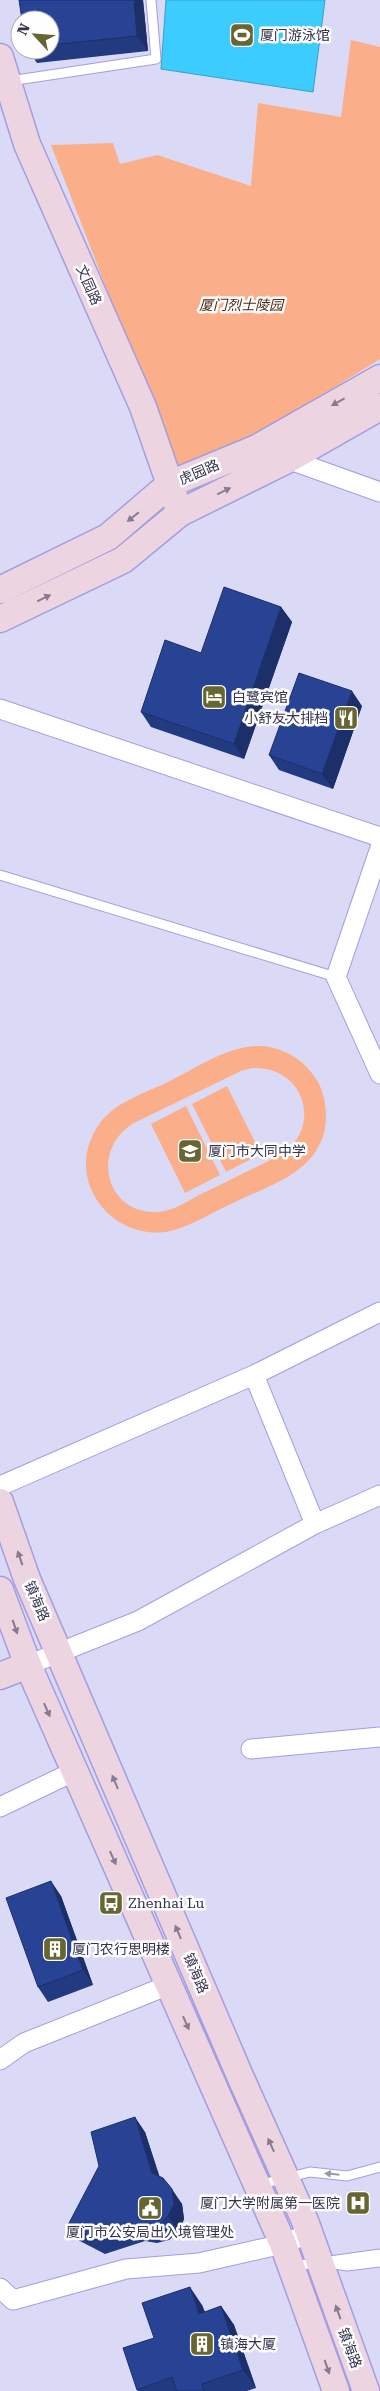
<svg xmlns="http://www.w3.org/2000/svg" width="380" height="2391" viewBox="0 0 380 2391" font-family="'Roboto Serif','Noto Sans SC',serif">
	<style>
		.green { fill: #faaf8a; fill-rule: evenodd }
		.water { fill: #3cccfe; stroke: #3a9eca }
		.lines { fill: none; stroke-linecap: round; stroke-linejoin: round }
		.lane-casing { stroke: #a29ee1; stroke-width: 11 }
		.street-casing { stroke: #a29ee1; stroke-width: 21 }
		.secondary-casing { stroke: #a29ee1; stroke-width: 29 }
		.lane { stroke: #fff; stroke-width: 9 }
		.street { stroke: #fff; stroke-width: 19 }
		.secondary { stroke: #ecd4e1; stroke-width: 26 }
		.wall { fill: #223a7f }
		.shaded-wall { fill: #1c2f68 }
		.building { fill: #284394; stroke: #1c2f68 }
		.oneway { fill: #877b91 }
		.oneway2 { fill: #9a99a7 }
		.labels { text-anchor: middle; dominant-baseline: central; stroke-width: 5; stroke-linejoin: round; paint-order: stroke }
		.poi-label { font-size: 14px; fill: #35334f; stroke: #fefefe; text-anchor: start }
		.street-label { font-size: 14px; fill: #35334f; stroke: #fefefe }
		.park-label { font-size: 14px; font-style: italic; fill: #502814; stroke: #fefefe }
	</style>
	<rect width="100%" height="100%" fill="#dbdaf6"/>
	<!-- green -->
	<path class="green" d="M351,40l29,7v312l-199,123 -130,-337 62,-2 7,21 37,-9 94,31 7,-83 83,14z
		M264,1046c24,3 44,17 55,38 7,14 8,30 6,45 -9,43 -54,56 -88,72 -22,10 -44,24 -66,30 -57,12 -106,-48 -76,-100 5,-10 14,-19 23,-25 15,-9 32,-16 48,-23 30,-15 64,-39 98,-37zM252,1068c53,-3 72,61 27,88 -26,12 -51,25 -76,37 -14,7 -29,18 -45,19 -53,3 -68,-63 -24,-89l107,-52z
		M227,1086l34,68 -35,18 -34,-68z
		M186,1106l34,69 -35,18 -34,-69z"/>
	<!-- water -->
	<path class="water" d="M166,0h159l-12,92 -152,-23z"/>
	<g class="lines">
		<defs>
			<path id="lane" d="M10,81l146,-22 -5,-59
				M0,875l336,102
				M258,2185l52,-13 37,4 33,-9
				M330,2263l17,3 33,-4
				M294,2266l86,-12"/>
			<path id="street" d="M282,457l98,35
				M0,709l380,128
				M380,848l-44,129 44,97
				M254,1375l126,-63
				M0,1486l254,-111 61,149 -177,97 -110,44
				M315,1524l65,-29
				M251,1749l129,-12
				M0,1807l75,-36
				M0,2060l24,-17 145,-58
				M0,2288l13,12 113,-31 73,-6 84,-19 27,-11"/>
			<path id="secondary" d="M0,57l27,87 116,263 37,106
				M0,590l108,-53 62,-53 87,-36 123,-70
				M0,619l123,-59 57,-47 109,-54 91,-52
				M0,1502l27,77 213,497 65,145 61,170
				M0,1590l28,75 255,579 53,147
				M0,1676l28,-11"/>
		</defs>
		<!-- lane casing -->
		<use href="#lane" class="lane-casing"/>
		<!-- street casing -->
		<use href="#street" class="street-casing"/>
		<!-- secondary casing -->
		<use href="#secondary" class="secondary-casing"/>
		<!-- lane -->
		<use href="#lane" class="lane"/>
		<!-- street -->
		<use href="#street" class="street"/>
		<!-- secondary -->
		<use href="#secondary" class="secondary"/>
	</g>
	<!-- wall -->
	<path class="wall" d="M143,0l5,51 -111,12 -9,-13h22v-30z
		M281,607l11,15 -48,137 -93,-32 -10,-15 60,-59z
		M362,706l-29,83 -54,-19 -10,-15z
		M61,1896l32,89 -45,17 -10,-15z
		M145,2132l14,44 23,28 2,15 -5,12 -10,9 -12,3 -12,-2 -40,13 -27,-14 -10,-15z
		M202,2305l3,7 16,-6 13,19 22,63 -9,3h-109l-1,-1 17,-52z"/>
	<!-- shaded-wall -->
	<path class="shaded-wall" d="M134,0h9l5,51 -11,-15z
		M281,607l11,15 -48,137 -10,-15z
		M352,691l10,15 -29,83 -11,-15z
		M51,1881l10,15 32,89 -10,-15z
		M135,2117l10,15 18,55 -11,-14z
		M172,2189l10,15 2,15 -5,12 -11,-15z
		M190,2287l12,18 10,27 -13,-18z
		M221,2306l13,19 22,63 -13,-18z"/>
	<!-- building -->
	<path class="building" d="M19,0h115l3,36 -87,9v-25h-28z
		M224,587l57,20 -47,137 -93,-32 24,-72 36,13z
		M299,673l53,18 -30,83 -53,-19z
		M51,1881l32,89 -45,17 -32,-89z
		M135,2117l17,56 11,5 9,11 2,15 -6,12 -9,9 -12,3 -13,-2 -40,13 -26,-14 31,-59 -8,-34z
		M190,2287l9,27 22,-8 22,64 -41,14 2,7h-27l-5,-14 -35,13 -14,-42 31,-10 -12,-35z"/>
	<!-- one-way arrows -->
	<defs><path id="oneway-solid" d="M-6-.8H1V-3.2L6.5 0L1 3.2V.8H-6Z" transform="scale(1.25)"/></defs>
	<g class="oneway">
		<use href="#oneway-solid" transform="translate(338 402) rotate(151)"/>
		<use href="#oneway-solid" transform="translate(224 491) rotate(-26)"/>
		<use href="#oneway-solid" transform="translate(133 517) rotate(141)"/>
		<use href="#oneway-solid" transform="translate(44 598) rotate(-26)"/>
		<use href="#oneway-solid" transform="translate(20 1558) rotate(-109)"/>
		<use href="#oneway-solid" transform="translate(15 1627) rotate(71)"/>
		<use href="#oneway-solid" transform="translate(47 1710) rotate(66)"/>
		<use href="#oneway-solid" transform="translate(115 1782) rotate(-113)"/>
		<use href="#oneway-solid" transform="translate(113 1858) rotate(66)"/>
		<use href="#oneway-solid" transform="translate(178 1932) rotate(-113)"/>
		<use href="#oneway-solid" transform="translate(186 2023) rotate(66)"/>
		<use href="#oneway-solid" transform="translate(271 2145) rotate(-114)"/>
		<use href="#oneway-solid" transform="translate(338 2312) rotate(-110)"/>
		<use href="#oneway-solid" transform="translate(327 2367) rotate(71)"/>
	</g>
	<use class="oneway2" href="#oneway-solid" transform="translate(332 2174) rotate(-174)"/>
	<!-- icons -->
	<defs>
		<symbol id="stadium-square" viewBox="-11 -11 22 22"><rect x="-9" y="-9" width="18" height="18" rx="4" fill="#676532" stroke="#fefefe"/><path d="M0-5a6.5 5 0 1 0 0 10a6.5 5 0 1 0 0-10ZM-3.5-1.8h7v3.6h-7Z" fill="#fff"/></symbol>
		<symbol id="hotel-square" viewBox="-11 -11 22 22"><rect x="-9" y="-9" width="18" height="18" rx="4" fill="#676532" stroke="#fefefe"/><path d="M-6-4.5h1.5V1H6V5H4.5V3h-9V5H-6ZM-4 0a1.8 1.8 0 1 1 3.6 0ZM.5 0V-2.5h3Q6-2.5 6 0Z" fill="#fff"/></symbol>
		<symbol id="restaurant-square" viewBox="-11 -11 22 22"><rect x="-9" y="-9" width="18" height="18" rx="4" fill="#676532" stroke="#fefefe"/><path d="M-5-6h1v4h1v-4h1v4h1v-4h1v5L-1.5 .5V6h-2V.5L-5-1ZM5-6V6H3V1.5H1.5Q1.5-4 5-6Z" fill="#fff"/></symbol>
		<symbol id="school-square" viewBox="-11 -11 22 22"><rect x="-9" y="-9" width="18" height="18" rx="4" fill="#676532" stroke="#fefefe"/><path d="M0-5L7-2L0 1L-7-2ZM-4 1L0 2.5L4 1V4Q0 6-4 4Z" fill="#fff"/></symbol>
		<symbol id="bus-square" viewBox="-11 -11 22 22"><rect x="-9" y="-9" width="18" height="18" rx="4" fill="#676532" stroke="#fefefe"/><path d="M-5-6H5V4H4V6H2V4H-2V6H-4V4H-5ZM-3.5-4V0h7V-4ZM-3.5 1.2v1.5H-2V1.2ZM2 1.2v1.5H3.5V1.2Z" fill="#fff"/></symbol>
		<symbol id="building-square" viewBox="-11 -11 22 22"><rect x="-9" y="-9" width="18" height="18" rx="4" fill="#676532" stroke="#fefefe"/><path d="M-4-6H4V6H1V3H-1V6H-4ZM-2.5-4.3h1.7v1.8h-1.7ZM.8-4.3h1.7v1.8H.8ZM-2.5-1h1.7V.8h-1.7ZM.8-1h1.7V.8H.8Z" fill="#fff"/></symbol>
		<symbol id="hospital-square" viewBox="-11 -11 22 22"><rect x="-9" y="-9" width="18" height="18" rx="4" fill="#676532" stroke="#fefefe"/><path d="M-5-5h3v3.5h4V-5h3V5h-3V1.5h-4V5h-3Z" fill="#fff"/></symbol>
		<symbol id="civic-square" viewBox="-11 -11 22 22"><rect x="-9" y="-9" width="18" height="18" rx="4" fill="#676532" stroke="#fefefe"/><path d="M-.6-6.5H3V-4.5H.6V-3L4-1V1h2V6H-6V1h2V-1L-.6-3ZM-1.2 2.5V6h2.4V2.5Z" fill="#fff"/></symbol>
	</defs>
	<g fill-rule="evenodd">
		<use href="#stadium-square" x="228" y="21" width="28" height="28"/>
		<use href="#hotel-square" x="200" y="683" width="28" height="28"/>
		<use href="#restaurant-square" x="332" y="704" width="28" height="28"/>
		<use href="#school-square" x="176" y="1137" width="28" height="28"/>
		<use href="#bus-square" x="97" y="1889" width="28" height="28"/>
		<use href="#building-square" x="41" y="1935" width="28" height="28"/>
		<use href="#hospital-square" x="344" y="2189" width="28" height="28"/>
		<use href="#civic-square" x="136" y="2194" width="28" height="28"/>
		<use href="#building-square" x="188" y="2330" width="28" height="28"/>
	</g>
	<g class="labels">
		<!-- poi labels -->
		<g class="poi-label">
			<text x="260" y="35">厦门游泳馆</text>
			<text x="232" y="697">白鹭宾馆</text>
			<text x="328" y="718" text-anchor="end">小舒友大排档</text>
			<text x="208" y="1151">厦门市大同中学</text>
			<text x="128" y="1903">Zhenhai Lu</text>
			<text x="72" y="1949">厦门农行思明楼</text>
			<text x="340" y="2203" text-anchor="end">厦门大学附属第一医院</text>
			<text x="150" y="2232" text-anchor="middle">厦门市公安局出入境管理处</text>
			<text x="220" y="2344">镇海大厦</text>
		</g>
		<!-- street labels -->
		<g class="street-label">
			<text transform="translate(89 285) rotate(66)">文园路</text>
			<text transform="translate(199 472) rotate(-23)">虎园路</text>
			<text transform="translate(37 1601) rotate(67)">镇海路</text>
			<text transform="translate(196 1973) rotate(67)">镇海路</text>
			<text transform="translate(350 2348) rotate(70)">镇海路</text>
		</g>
		<!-- park labels -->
		<g class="park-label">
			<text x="241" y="305">厦门烈士陵园</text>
		</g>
	</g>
	<!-- north arrow -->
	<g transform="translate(35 35) rotate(296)"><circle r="24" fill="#fefefe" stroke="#aeadb8"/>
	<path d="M0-4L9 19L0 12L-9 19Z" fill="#676532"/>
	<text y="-8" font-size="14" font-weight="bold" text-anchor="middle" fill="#35334f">N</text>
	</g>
</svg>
